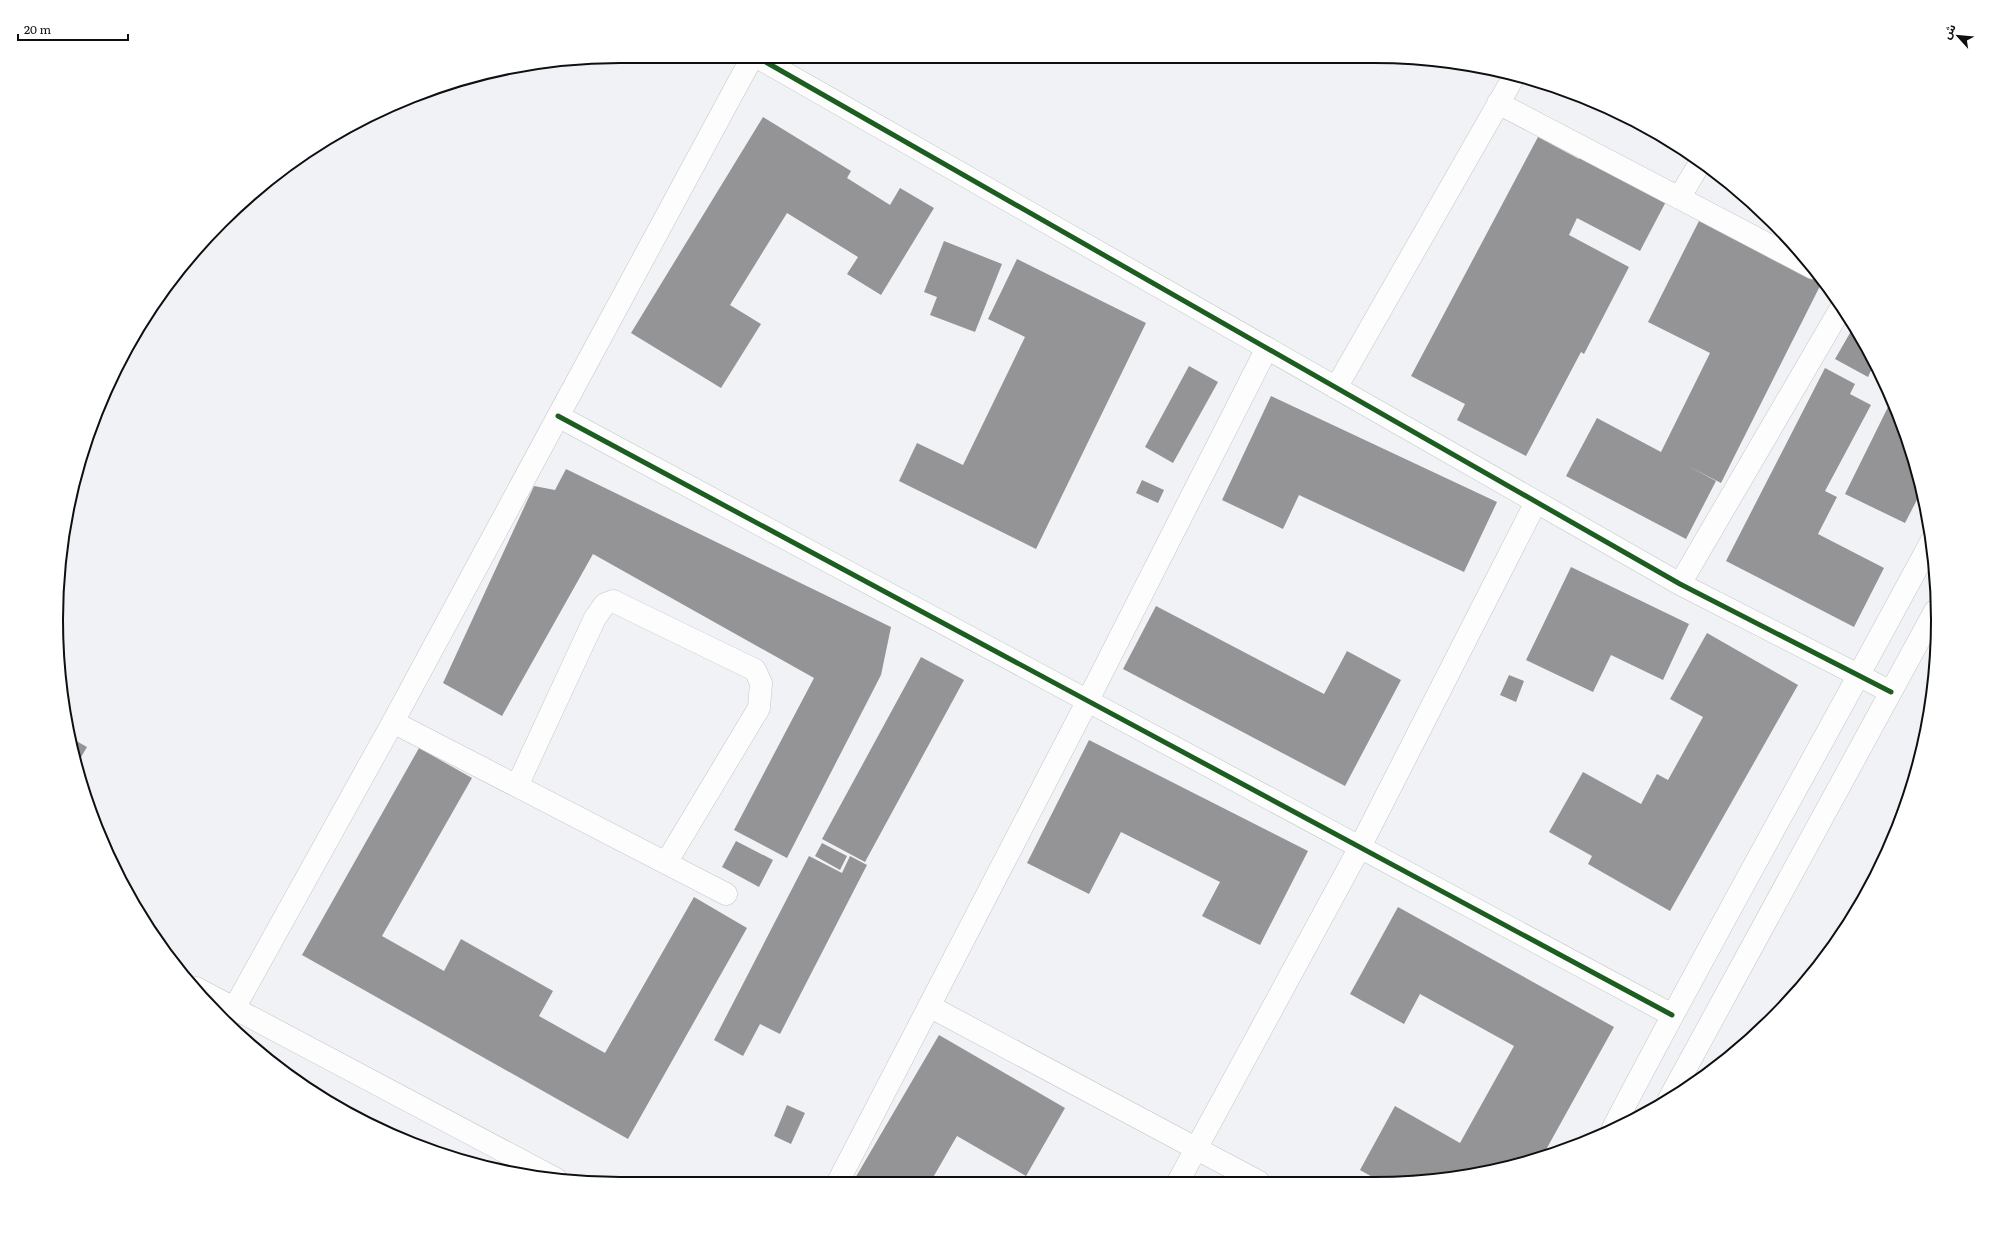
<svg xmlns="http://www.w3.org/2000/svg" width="1994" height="1240" viewBox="0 0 1994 1240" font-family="Literata,'Noto Sans Arabic',serif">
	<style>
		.building { fill: #949496 }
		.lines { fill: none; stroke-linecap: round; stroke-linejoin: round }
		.minor-casing { stroke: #c4c5c7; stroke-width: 23 }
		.minor { stroke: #fdfdfe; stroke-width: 22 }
		.cycleway-casing { stroke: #fff; stroke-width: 8 }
		.cycleway { stroke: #1b5e20; stroke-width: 5 }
		.rim { fill: none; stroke: #0e0f10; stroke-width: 2 }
	</style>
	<rect width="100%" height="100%" fill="#f0f2f5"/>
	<!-- building -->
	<path class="building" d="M1580,97l10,2 36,21 -1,1z
		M763,117l88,54 -4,7 43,27 10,-17 34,20 -53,87 -34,-21 11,-17 -71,-44 -57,92 31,19 -40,64 -90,-55z
		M1538,137l41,22 6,-12 86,45 -31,59 -63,-33 -8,17 60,32 -45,87 -3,-2 -55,104 -69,-36 8,-16 -54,-28z
		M1702,215l114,58 6,9 -101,201 -33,-17 28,15 -30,58 -120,-63 31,-58 64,34 49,-99 -62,-31z
		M944,241l58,23 -27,68 -45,-17 7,-18 -13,-5z
		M1017,259l129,64 -110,226 -137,-68 18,-38 46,22 62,-128 -37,-18z
		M1854,326l8,12 12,26 -6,13 -33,-18z
		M1189,366l29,16 -45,81 -28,-16z
		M1825,368l30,16 -5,10 21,11 -46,86 12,6 -19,37 66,34 -30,59 -128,-66z
		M1271,396l226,106 -33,70 -165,-77 -16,34 -61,-29z
		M1890,403l18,35 13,54 -16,31 -60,-29z
		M566,469l325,158 -10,48 -94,183 -53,-28 80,-152 -221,-124 -91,162 -59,-33 91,-197 21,4z
		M1142,480l22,10 -6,13 -22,-10z
		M1571,567l118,57 -26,56 -52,-25 -18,37 -67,-32z
		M1156,606l168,88 23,-43 54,29 -56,106 -222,-117z
		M1707,633l91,52 -128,226 -82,-47 4,-8 -43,-24 34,-60 58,32 16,-30 11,6 35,-63 -33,-18z
		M921,657l43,23 -99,182 -43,-23z
		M1509,675l15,6 -8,21 -16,-7z
		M71,738l16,9 -10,17z
		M1089,740l219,111 -48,94 -58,-29 18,-34 -99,-50 -32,62 -62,-31z
		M419,748l53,30 -90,158 62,35 17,-32 92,52 -14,25 66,37 89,-156 53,31 -119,211 -326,-184z
		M736,841l37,19 -14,27 -37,-20z
		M822,843l25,13 -7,14 -25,-14z
		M809,856l33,17 8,-17 17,9 -87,169 -20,-10 -17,32 -29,-16z
		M1398,907l216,120 -72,130 -131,26h-28l-23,-13 35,-64 65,37 54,-97 -94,-52 -16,30 -54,-30z
		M939,1035l126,73 -39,68 -69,-40 -26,45 -77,-1z
		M787,1105l18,8 -14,31 -17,-8z"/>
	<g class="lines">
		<defs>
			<path id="minor" d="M764,61l916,523 211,108
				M1498,103l315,165
				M1679,198l21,-35
				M1336,388l177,-310
				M558,416l1114,599
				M1680,584l161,-276
				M393,722l333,172
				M517,786l78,-168 10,-14 8,-3 142,69 6,13 -2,25 -93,155
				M196,988l360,191
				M929,1006l330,176
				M226,1023l167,-301 357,-661
				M1669,1099l266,-488
				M1613,1128c103,-198 214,-392 319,-588
				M839,1180l249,-480 179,-352
				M1178,1182l182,-335 176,-345"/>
		</defs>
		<!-- minor casing -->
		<use href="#minor" class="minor-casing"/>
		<!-- minor -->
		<use href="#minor" class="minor"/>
		<defs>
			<path id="cycleway" d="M764,61l916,523 211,108
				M558,416l1114,599"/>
		</defs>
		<!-- cycleway casing -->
		<use href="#cycleway" class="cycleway-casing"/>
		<!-- cycleway -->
		<use href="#cycleway" class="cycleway"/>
	</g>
	<!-- crop -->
	<path d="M0 0H1994V1240H0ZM620 63H1374A557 557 0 0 1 1931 620V620A557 557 0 0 1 1374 1177H620A557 557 0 0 1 63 620V620A557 557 0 0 1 620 63Z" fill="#fff" fill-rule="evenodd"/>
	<path class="rim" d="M620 63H1374A557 557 0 0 1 1931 620V620A557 557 0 0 1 1374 1177H620A557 557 0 0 1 63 620V620A557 557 0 0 1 620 63Z"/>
	<!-- north arrow -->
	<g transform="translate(1958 36) rotate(297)" stroke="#ffffff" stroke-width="3" paint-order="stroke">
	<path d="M0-3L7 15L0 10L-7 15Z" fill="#0e0f10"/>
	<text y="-6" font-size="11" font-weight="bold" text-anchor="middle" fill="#0e0f10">ش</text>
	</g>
	<!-- scale -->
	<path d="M18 34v6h110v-6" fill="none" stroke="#0e0f10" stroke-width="2"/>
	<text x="24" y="34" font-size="12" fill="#0e0f10" stroke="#ffffff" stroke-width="3" paint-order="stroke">20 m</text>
</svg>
